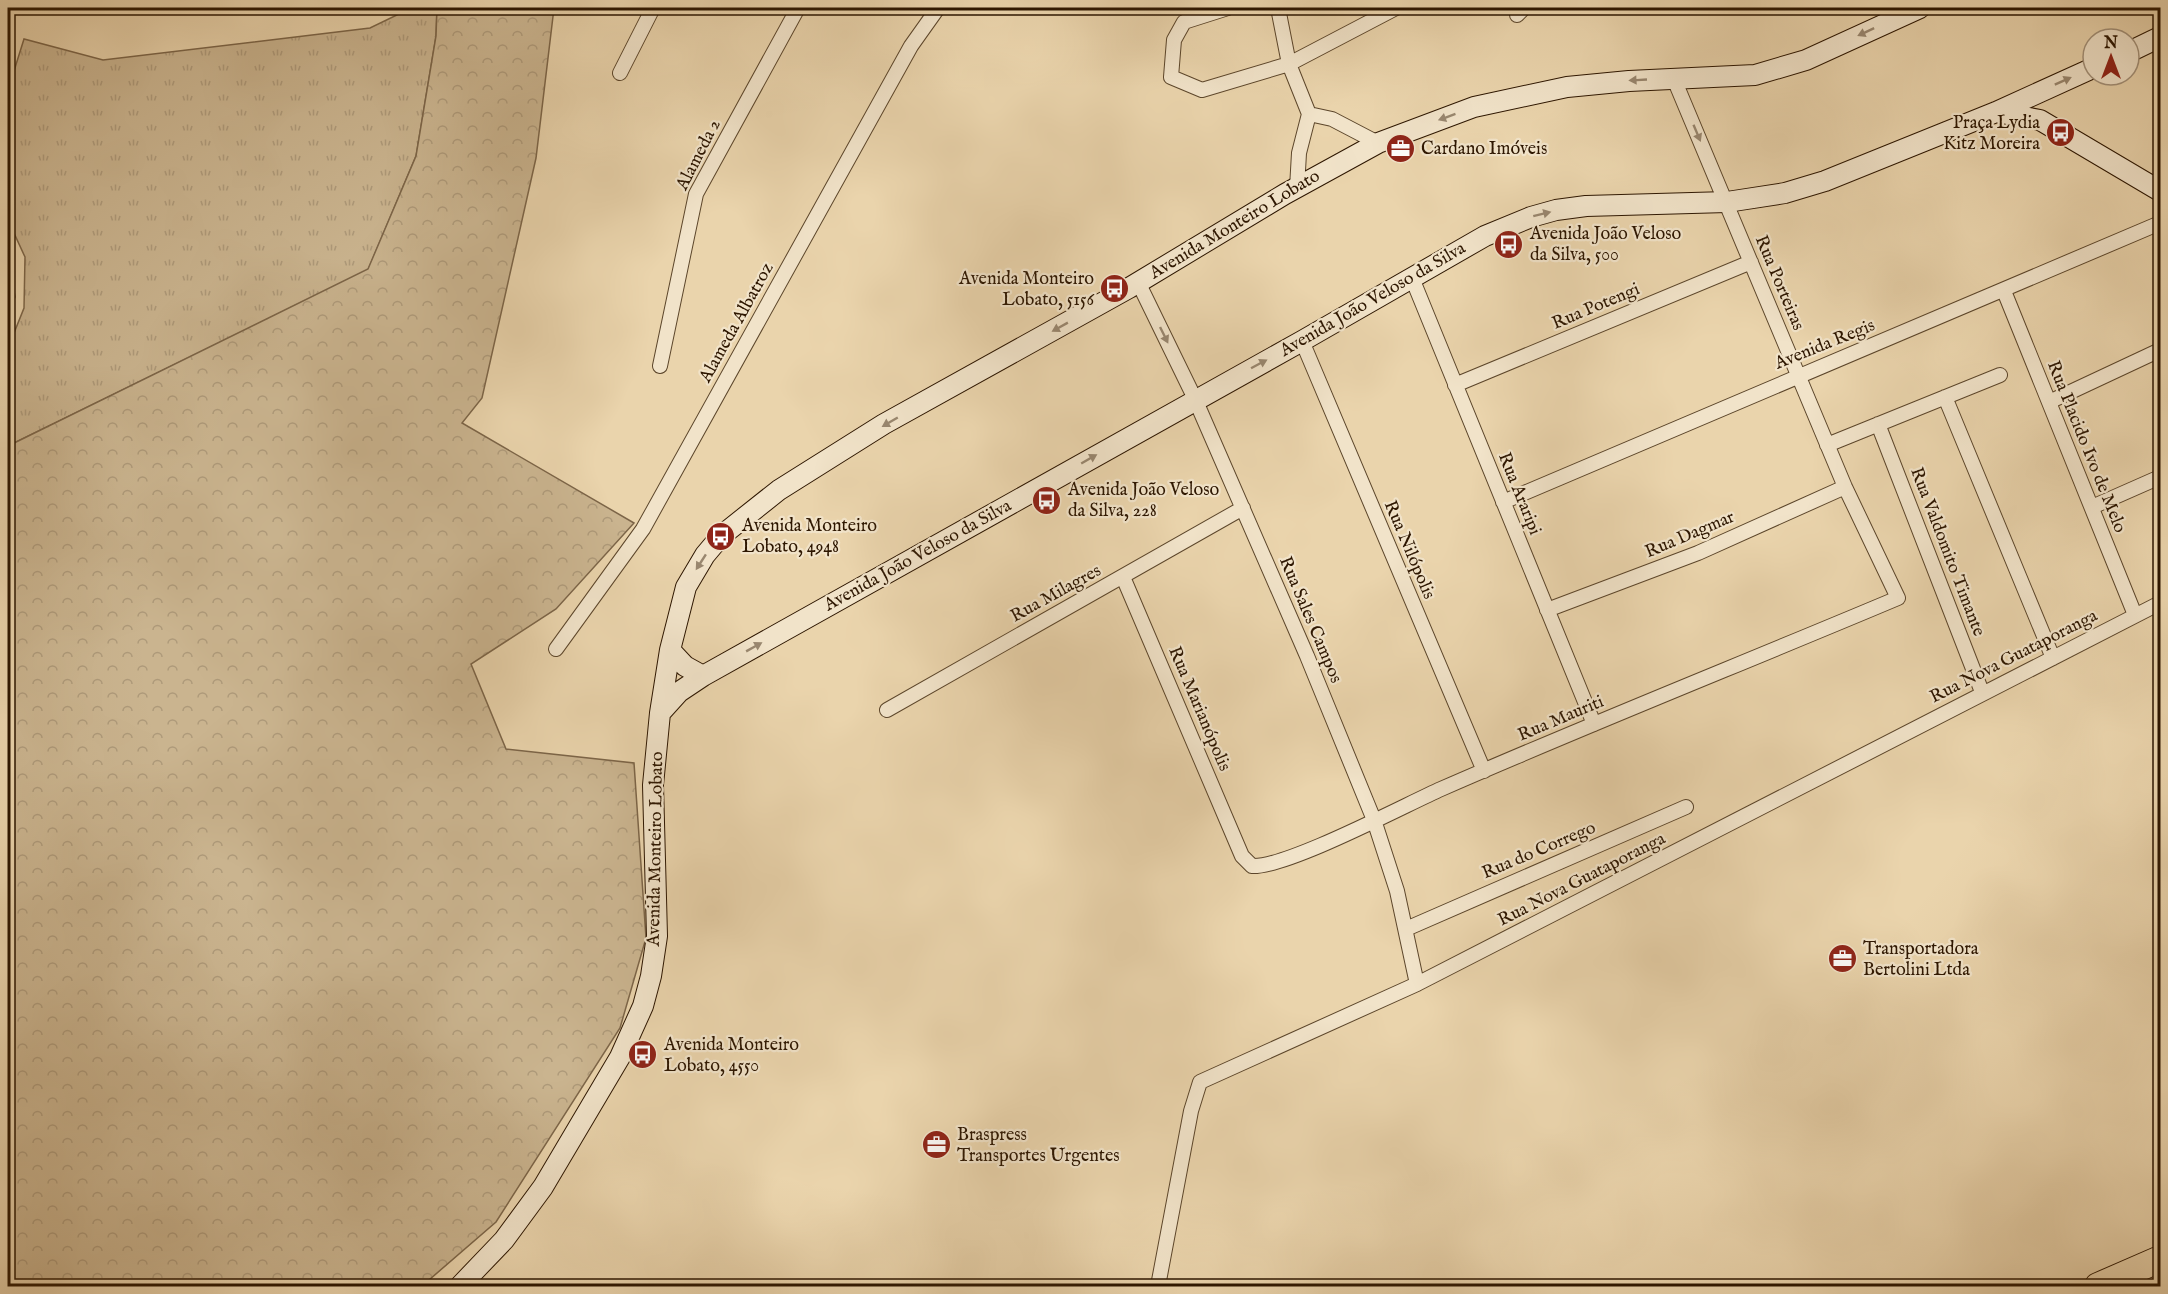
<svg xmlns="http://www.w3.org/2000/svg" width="2168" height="1294" viewBox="0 0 2168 1294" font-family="'IM FELL English',serif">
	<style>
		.grass { fill: url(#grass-tufts); stroke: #7c6548; stroke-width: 1.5 }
		.forest { fill: url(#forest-crowns); stroke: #7c6548; stroke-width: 1.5 }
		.water { fill: #aa9372; stroke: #786144; stroke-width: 1.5 }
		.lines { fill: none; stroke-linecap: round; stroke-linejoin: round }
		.street-casing { stroke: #5c462b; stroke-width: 16 }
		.secondary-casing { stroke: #2d1600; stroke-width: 22 }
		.highway-casing { stroke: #2d1600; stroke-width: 28 }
		.street { stroke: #f1e3c9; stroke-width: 14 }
		.secondary { stroke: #f1e3c9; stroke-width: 20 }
		.highway { stroke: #ead4ac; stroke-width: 26 }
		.oneway { fill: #99876f }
		.labels { text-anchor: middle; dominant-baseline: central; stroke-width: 4.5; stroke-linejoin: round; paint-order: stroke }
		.poi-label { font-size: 18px; fill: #2d1600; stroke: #f1e3c9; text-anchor: start }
		.street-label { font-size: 18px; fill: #2d1600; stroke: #f1e3c9 }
	</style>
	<defs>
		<pattern id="grass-tufts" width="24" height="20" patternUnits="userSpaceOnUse" patternTransform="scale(1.5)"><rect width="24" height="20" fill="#cab48f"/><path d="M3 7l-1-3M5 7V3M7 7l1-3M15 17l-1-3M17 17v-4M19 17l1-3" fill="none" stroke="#ae9a7a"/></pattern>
		<pattern id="forest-crowns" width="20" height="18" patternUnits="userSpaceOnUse" patternTransform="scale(1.5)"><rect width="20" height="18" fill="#cab48f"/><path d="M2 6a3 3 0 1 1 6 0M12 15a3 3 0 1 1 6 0" fill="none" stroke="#ae9a7a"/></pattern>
	</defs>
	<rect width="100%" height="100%" fill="#ead4ac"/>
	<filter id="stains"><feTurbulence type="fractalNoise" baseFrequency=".00333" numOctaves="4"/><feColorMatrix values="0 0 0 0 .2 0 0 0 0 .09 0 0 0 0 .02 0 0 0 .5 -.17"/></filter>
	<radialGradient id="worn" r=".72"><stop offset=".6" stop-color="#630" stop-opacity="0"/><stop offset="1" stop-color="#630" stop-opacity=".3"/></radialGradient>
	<!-- grass -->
	<path class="grass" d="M400,8h37l-1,28 -20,120 -48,114 -360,176v-98l16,-40 1,-51 -17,-37v-130l16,-51 79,21 267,-32 27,-13z"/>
	<!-- forest -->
	<path class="forest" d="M437,8h117l-18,150 -54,240 -20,25 172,100 -78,86 -85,55 35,85 128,14 12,175 -26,90 -124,194 -74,64h-414v-840l360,-177 48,-113 20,-120z"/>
	<!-- water -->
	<path class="water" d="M8,254l7,43 -7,18z"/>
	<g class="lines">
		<defs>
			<path id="street" d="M1228,8l-44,14 -10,18 -3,37 31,13 87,-26 107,-56
				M1278,8l11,56 20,50 -10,39 -2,35
				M1517,15l7,-7
				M620,73l33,-65
				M1309,114l23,5 46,24
				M1412,278l182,446
				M1138,282l57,117 112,257 67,164 23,71 20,93
				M2004,291l131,324
				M1302,341l182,430
				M660,366l36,-172 102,-186
				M1455,385l296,-123
				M1945,397l108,261
				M2049,402l111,-52
				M1878,424l104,268
				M1827,445l173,-70
				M1503,502l657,-279
				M2092,507l68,-30
				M1123,577l119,279 10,10c34,2 151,-60 189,-77 151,-66 305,-127 457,-191l-53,-111 -171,-408
				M1547,610l151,-57 147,-66
				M556,649l87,-120 268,-483 27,-38
				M887,710l356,-202
				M1406,929l280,-122
				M1158,1286l33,-175 9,-29 217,-98 743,-381"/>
			<path id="secondary" d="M2129,52l31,-15
				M1996,112l44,8 120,71
				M670,650l15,16 18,10
				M660,713l19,-21 24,-16 599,-335 183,-105 46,-19 25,-7 30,-4 141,-4 58,-9 40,-12 171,-69 97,-44
				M460,1286l44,-46 39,-53 77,-130 23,-51 8,-30 6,-40 -4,-151 7,-72 10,-63 16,-63 19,-32 16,-19 58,-46 105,-66 245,-136 156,-94 93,-51 96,-36 93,-20 62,-6 126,-6 51,-15 114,-52"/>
			<path id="highway" d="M2098,1286l62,-27"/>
		</defs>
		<!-- street casing -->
		<use href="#street" class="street-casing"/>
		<!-- secondary casing -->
		<use href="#secondary" class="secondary-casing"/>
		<!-- highway casing -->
		<use href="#highway" class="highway-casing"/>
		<!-- street -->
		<use href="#street" class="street"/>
		<!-- secondary -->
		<use href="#secondary" class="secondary"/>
		<!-- highway -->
		<use href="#highway" class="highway"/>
	</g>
	<!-- one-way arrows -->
	<defs><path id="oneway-solid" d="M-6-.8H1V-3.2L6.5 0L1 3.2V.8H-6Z" transform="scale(1.5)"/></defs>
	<g class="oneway">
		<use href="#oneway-solid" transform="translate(1866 32) rotate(155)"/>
		<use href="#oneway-solid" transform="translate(1638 80) rotate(177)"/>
		<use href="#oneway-solid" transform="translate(2063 81) rotate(-24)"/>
		<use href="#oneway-solid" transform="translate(1447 117) rotate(160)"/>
		<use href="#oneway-solid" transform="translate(1697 133) rotate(67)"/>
		<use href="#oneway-solid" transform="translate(1542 214) rotate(-14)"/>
		<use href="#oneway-solid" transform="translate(1060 327) rotate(151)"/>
		<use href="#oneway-solid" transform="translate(1164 335) rotate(64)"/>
		<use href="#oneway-solid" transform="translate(1259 364) rotate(-28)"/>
		<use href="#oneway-solid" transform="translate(890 422) rotate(150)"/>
		<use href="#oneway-solid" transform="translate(1089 459) rotate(-30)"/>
		<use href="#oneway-solid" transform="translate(701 562) rotate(123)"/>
		<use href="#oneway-solid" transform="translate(754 647) rotate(-29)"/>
	</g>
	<!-- icons -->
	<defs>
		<symbol id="bus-disc" viewBox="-11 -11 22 22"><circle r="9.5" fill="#8f2418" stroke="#f1e3c9"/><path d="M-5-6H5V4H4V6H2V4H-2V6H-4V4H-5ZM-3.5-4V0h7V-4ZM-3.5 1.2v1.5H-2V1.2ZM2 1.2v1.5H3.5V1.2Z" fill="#fff"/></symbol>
		<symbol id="office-disc" viewBox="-11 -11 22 22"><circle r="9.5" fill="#8f2418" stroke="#f1e3c9"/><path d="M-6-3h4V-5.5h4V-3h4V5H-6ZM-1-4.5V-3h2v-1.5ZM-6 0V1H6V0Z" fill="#fff"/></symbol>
	</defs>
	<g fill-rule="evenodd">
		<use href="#bus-disc" x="2044" y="116" width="33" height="33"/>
		<use href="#office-disc" x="1384" y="132" width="33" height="33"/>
		<use href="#bus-disc" x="1492" y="228" width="33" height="33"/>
		<use href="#bus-disc" x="1098" y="272" width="33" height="33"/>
		<use href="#bus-disc" x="1030" y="484" width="33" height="33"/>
		<use href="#bus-disc" x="704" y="520" width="33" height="33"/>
		<use href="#office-disc" x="1826" y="942" width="33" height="33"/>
		<use href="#bus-disc" x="626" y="1038" width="33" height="33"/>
		<use href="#office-disc" x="920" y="1128" width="33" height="33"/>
	</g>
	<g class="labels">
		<!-- poi labels -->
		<g class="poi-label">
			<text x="2040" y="123" text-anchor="end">Praça Lydia<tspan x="2040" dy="21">Kitz Moreira</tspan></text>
			<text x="1421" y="149">Cardano Imóveis</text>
			<text x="1530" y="234">Avenida João Veloso<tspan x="1530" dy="21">da Silva, 500</tspan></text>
			<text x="1094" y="279" text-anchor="end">Avenida Monteiro<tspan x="1094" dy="21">Lobato, 5156</tspan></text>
			<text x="1068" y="490">Avenida João Veloso<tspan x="1068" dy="21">da Silva, 228</tspan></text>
			<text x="742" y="526">Avenida Monteiro<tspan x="742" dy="21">Lobato, 4948</tspan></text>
			<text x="1863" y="949">Transportadora<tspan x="1863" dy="21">Bertolini Ltda</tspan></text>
			<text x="664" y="1045">Avenida Monteiro<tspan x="664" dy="21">Lobato, 4550</tspan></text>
			<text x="957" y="1135">Braspress<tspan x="957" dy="21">Transportes Urgentes</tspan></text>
		</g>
		<!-- street labels -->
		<g class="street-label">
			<text transform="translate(699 155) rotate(-63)">Alameda 2</text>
			<text transform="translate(1235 225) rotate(-31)">Avenida Monteiro Lobato</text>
			<text transform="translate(1779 283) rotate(67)">Rua Porteiras</text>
			<text transform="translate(1373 300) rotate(-30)">Avenida João Veloso da Silva</text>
			<text transform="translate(1596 307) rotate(-23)">Rua Potengi</text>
			<text transform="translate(737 323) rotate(-61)">Alameda Albatroz</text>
			<text transform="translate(1825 345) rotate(-22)">Avenida Regis</text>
			<text transform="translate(2086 447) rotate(68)">Rua Placido Ivo de Melo</text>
			<text transform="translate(1519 494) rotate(68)">Rua Araripi</text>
			<text transform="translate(1690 535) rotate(-23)">Rua Dagmar</text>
			<text transform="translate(1409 550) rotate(67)">Rua Nilópolis</text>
			<text transform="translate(1947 552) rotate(69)">Rua Valdomito Timante</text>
			<text transform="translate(918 556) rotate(-29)">Avenida João Veloso da Silva</text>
			<text transform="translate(1056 594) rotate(-29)">Rua Milagres</text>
			<text transform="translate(1310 620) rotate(67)">Rua Sales Campos</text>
			<text transform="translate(2014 657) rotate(-27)">Rua Nova Guataporanga</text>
			<text transform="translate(1199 709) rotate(67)">Rua Marianópolis</text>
			<text transform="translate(1561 719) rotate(-23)">Rua Mauriti</text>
			<text transform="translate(656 849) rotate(-89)">Avenida Monteiro Lobato</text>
			<text transform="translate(1539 851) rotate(-23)">Rua do Corrego</text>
			<text transform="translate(1582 880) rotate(-27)">Rua Nova Guataporanga</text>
		</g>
	</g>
	<!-- margin -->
	<rect width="2168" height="1294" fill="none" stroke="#ead4ac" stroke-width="30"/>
	<rect x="9" y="9" width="2150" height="1276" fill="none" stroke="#2d1600" stroke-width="3"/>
	<rect x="15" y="15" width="2138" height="1264" fill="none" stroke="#2d1600" stroke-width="1.5"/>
	<!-- north arrow -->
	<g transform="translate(2111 57)"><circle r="28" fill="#f1e3c9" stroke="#a39179" stroke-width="1.5"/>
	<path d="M0-4.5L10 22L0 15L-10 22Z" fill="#8f2418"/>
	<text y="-9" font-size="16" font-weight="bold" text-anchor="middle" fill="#2d1600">N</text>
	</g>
	<rect width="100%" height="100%" filter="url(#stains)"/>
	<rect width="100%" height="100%" fill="url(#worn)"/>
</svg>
